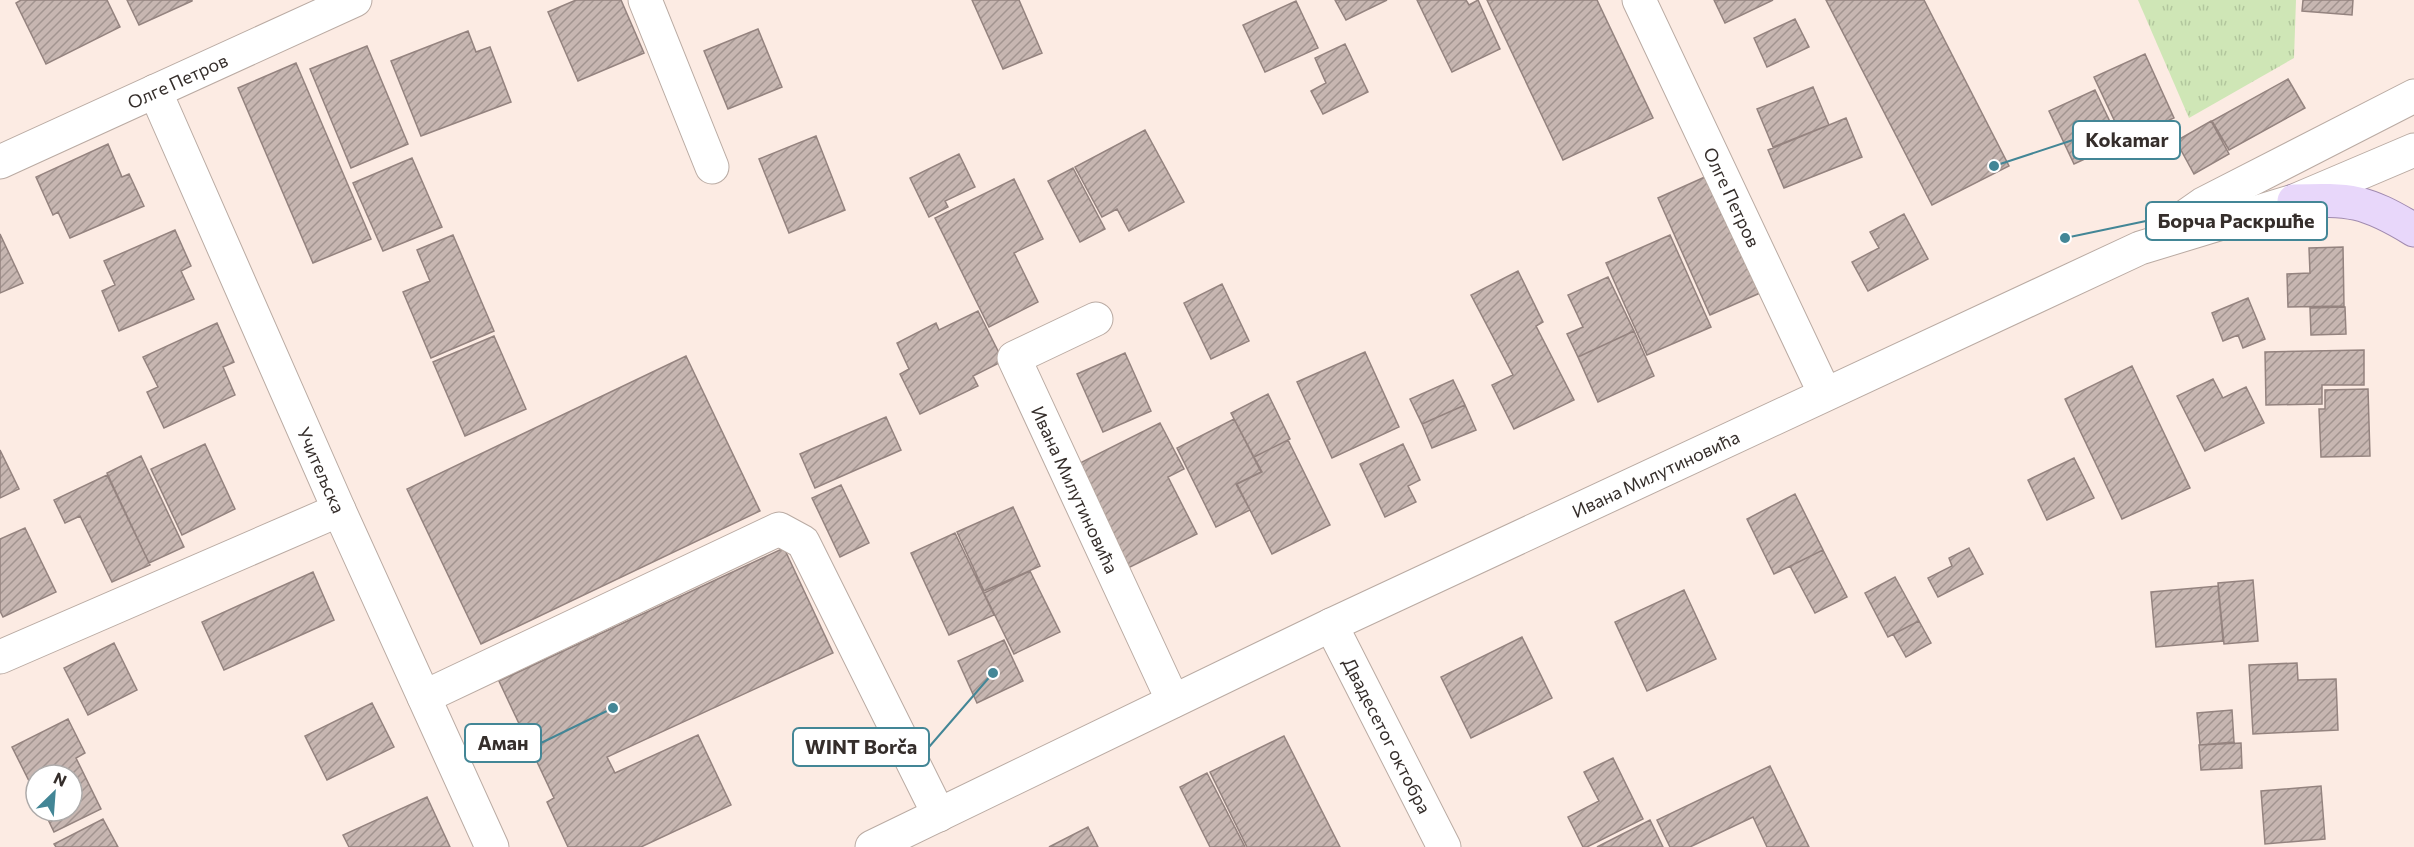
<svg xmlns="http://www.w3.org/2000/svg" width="2414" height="847" viewBox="0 0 2414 847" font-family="Commissioner,sans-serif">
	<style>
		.grass { fill: url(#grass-tufts) }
		.building { fill: url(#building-hatch); stroke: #94837f; stroke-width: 1.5 }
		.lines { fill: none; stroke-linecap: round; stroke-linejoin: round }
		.minor-casing { stroke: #baaba3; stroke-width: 35 }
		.major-casing { stroke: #a08aaf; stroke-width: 35 }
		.minor { stroke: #fff; stroke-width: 33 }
		.major { stroke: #e8d7fa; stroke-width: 33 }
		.labels { text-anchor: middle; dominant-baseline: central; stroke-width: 5; stroke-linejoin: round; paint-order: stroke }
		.street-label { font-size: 18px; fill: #352e2b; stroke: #fff }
		.leader { fill: none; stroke: #438696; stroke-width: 2 }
		.callout-dot { fill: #438696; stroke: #fff; stroke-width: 2 }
		.callout { fill: #fff; stroke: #438696; stroke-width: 2 }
		.callout-label { font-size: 20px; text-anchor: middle; font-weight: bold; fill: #352e2b }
	</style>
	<defs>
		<pattern id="grass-tufts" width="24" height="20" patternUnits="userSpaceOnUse" patternTransform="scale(1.5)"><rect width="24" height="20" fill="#cfe6b6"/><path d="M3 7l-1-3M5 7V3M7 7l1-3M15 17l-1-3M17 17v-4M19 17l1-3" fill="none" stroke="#b2c69d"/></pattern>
		<pattern id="building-hatch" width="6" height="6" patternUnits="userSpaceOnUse" patternTransform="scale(1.5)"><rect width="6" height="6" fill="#c7b6b1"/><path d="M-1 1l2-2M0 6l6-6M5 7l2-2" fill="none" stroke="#a29490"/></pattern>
	</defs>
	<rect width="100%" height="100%" fill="#fcebe3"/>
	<!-- grass -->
	<path class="grass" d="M2138,0h158l-2,58 -105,60z"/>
	<!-- building -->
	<path class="building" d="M21,0h86l13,27 -74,37 -30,-61z
		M127,0h65v1l-53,24z
		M576,0h45l23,53 -66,28 -30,-69z
		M972,0h47l23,53 -39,16z
		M1335,0h52l-41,20z
		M1417,0h49l3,5 9,-5 22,49 -48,23z
		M1487,0h110l56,118 -90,42z
		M1714,0h59l-48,23z
		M1826,0h98l85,166 -77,39z
		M2303,0h50l-1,15 -50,-4z
		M1296,1l22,47 -53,24 -22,-47z
		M1795,19l14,28 -42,20 -13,-29z
		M758,29l24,58 -54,22 -24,-58z
		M468,31l8,21 14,-5 21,55 -90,34 -30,-75z
		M1345,44l23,48 -45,22 -12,-23 15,-8 -11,-25z
		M367,46l41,98 -57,24 -41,-99z
		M2145,54l29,64 -50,23 -30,-64z
		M296,63l75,176 -58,24 -75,-175z
		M2288,79l17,29 -76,42 -17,-29z
		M1813,87l16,38 -56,22 -16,-38z
		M2095,90l25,53 -46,21 -25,-53z
		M1846,118l16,39 -78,31 -16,-38z
		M2211,121l18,33 -35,20 -18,-33z
		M1145,130l39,72 -55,29 -12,-22 -15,8 -27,-50z
		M816,136l29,74 -56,23 -30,-74z
		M108,144l14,33 7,-3 15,32 -74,32 -12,-26 -5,3 -17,-38z
		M959,154l16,33 -30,14 3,6 -19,10 -19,-39z
		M412,158l30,69 -59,24 -30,-68z
		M1073,168l32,61 -25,13 -32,-61z
		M1707,176l53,117 -50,22 -52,-117z
		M1014,179l29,60 -29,14 24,49 -49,25 -54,-109z
		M1904,214l24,45 -60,32 -16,-29 27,-14 -9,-16z
		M175,230l16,36 -10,5 13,28 -75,32 -17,-40 13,-6 -11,-24z
		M0,234l23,49 -23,10z
		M453,235l41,96 -63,27 -28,-66 27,-11 -13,-31z
		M1670,235l41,92 -64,28 -41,-92z
		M2343,247l1,59 -56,1 -1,-33 23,-1 -1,-25z
		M1518,271l25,51 -7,4 38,74 -60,29 -22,-44 21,-10 -42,-80z
		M1608,277l26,54 -56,26 -11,-23 16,-7 -15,-32z
		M1222,284l27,57 -38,18 -27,-56z
		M2248,298l17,41 -22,9 -5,-13 -15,6 -11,-28z
		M2345,307l1,27 -35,1 -1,-27z
		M978,311l25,50 -30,15 5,10 -58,28 -20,-40 9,-5 -12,-26 39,-20 3,7z
		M217,323l17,39 -11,5 12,28 -71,33 -17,-36 11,-5 -15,-30z
		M1634,331l20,45 -56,26 -20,-45z
		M494,336l32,73 -61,27 -32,-74z
		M2364,350v35h-42v19l-56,1 -1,-53z
		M1365,352l34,75 -67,31 -35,-76z
		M1125,353l26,58 -48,21 -26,-58z
		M686,356l74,155 -279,133 -74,-155z
		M2132,366l58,122 -68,31 -57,-120z
		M2213,379l10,19 23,-11 18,36 -59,28 -28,-55z
		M1453,380l12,25 -43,19 -12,-25z
		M2368,389l2,67 -49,1 -2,-48h6v-19z
		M1268,394l22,45 -36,18 -23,-44z
		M1465,405l11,25 -44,18 -10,-24z
		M886,417l15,33 -86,38 -15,-34z
		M1234,419l27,53 -25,12 14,26 -34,17 -39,-79z
		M1160,423l24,46 -16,8 29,57 -71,35 -52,-103z
		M1288,440l42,85 -58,29 -35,-70 25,-12 -8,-15z
		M205,444l30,65 -53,26 -31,-66z
		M1403,444l17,36 -12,6 8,16 -31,15 -25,-53z
		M0,450l19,39 -19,9z
		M141,456l43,91 -35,16 -42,-90z
		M2074,458l20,40 -47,22 -19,-40z
		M107,475l43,90 -38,17 -32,-66 -15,7 -11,-23z
		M841,485l28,58 -29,14 -28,-59z
		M1795,494l28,56 -49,24 -27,-55z
		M1013,507l27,59 -56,25 -27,-59z
		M25,528l31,64 -53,25 -3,-6v-72z
		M955,533l39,82 -45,20 -38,-82z
		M784,548l49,105 -226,104 8,16 83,-38 33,70 -90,42h-73l-21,-45 7,-4 -55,-117z
		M1969,548l14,26 -45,23 -10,-19 24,-12 -3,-8z
		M1823,550l24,47 -32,16 -25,-47z
		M1030,571l30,61 -46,22 -30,-61z
		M313,572l21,48 -110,50 -22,-48z
		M1895,577l24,44 -31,16 -23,-44z
		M2253,580l5,61 -34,3 -6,-61z
		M2218,586l5,55 -67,6 -5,-55z
		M1684,590l32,69 -69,32 -32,-69z
		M1919,621l12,22 -25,14 -13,-23z
		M1522,637l30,61 -81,40 -30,-61z
		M1004,640l19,41 -46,22 -19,-42z
		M114,643l23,47 -49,25 -24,-47z
		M2297,663l1,17 38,-1 2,51 -85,4 -4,-69z
		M372,703l22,44 -67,33 -22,-44z
		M2232,710l2,32 -34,3 -3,-32z
		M68,719l17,34 -9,5 25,51 -47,23 -10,-21h28v-36h-36v20l-24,-48z
		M1284,736l56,111h-93l-37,-75z
		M2241,743l1,25 -41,2 -2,-25z
		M1613,758l30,61 -56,28h-4l-15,-30 31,-16 -15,-29z
		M1770,766l39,81h-42l-14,-30 -63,30h-20l-13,-27z
		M1207,773l38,74h-35l-30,-60z
		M2321,786l4,53 -60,5 -4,-53z
		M427,797l23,50h-101l-6,-12z
		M103,819l15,28h-62l-2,-3z
		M1650,820l13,27h-66z
		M1088,827l10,20h-49z"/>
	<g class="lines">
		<defs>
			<g id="minor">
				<path d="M645,0l67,167"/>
				<path id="s1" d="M1639,0l186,394"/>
				<path id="s2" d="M155,91l184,419 153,337"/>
				<path id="s3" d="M0,162l355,-162"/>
				<path d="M2163,232l40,-28 211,-108"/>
				<path id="s4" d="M1096,319l-82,39 159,343"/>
				<path id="s5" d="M1331,625l113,222"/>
				<path d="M0,657l339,-147"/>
				<path d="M424,697l355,-168 24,13 136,273"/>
				<path id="s6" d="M872,847l459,-222 809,-377 154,-47 120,-51"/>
			</g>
			<path id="major" d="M2294,201c56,-2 71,-1 120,29"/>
		</defs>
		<!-- minor casing -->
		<use href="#minor" class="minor-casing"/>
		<!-- major casing -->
		<use href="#major" class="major-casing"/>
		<!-- minor -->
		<use href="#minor" class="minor"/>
		<!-- major -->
		<use href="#major" class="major"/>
	</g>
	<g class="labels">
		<!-- street labels -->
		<g class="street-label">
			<text stroke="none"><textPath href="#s3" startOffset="195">Олге Петров</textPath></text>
			<text stroke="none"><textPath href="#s1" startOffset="218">Олге Петров</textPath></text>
			<text stroke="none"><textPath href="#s2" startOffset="414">Учитељска</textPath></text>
			<text stroke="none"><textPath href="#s6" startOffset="868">Ивана Милутиновића</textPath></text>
			<text stroke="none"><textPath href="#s4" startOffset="236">Ивана Милутиновића</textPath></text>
			<text stroke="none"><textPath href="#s5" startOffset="124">Двадесетог октобра</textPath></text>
		</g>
	</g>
	<!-- callouts -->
	<path class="leader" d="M1994 166L2073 140M2065 238L2146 221M613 708L541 743M993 673L929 747"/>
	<g class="callout-dot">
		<circle cx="1994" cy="166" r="6"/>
		<circle cx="2065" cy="238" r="6"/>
		<circle cx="613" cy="708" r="6"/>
		<circle cx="993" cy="673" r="6"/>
	</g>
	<g class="callout">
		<rect x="2073" y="121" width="107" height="38" rx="6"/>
		<rect x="2146" y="202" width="181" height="38" rx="6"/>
		<rect x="465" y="724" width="76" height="38" rx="6"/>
		<rect x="793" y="728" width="136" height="38" rx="6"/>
	</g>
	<g class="callout-label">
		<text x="2127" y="147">Kokamar</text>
		<text x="2236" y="228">Борча Раскршће</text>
		<text x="503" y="750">Аман</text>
		<text x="861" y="754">WINT Borča</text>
	</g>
	<!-- north arrow -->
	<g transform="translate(54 793) rotate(25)"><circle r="28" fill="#ffffff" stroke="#aeabaa" stroke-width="1.5"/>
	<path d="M0-4.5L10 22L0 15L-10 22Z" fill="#438696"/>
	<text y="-9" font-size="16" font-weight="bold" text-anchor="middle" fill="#352e2b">N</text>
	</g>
</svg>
